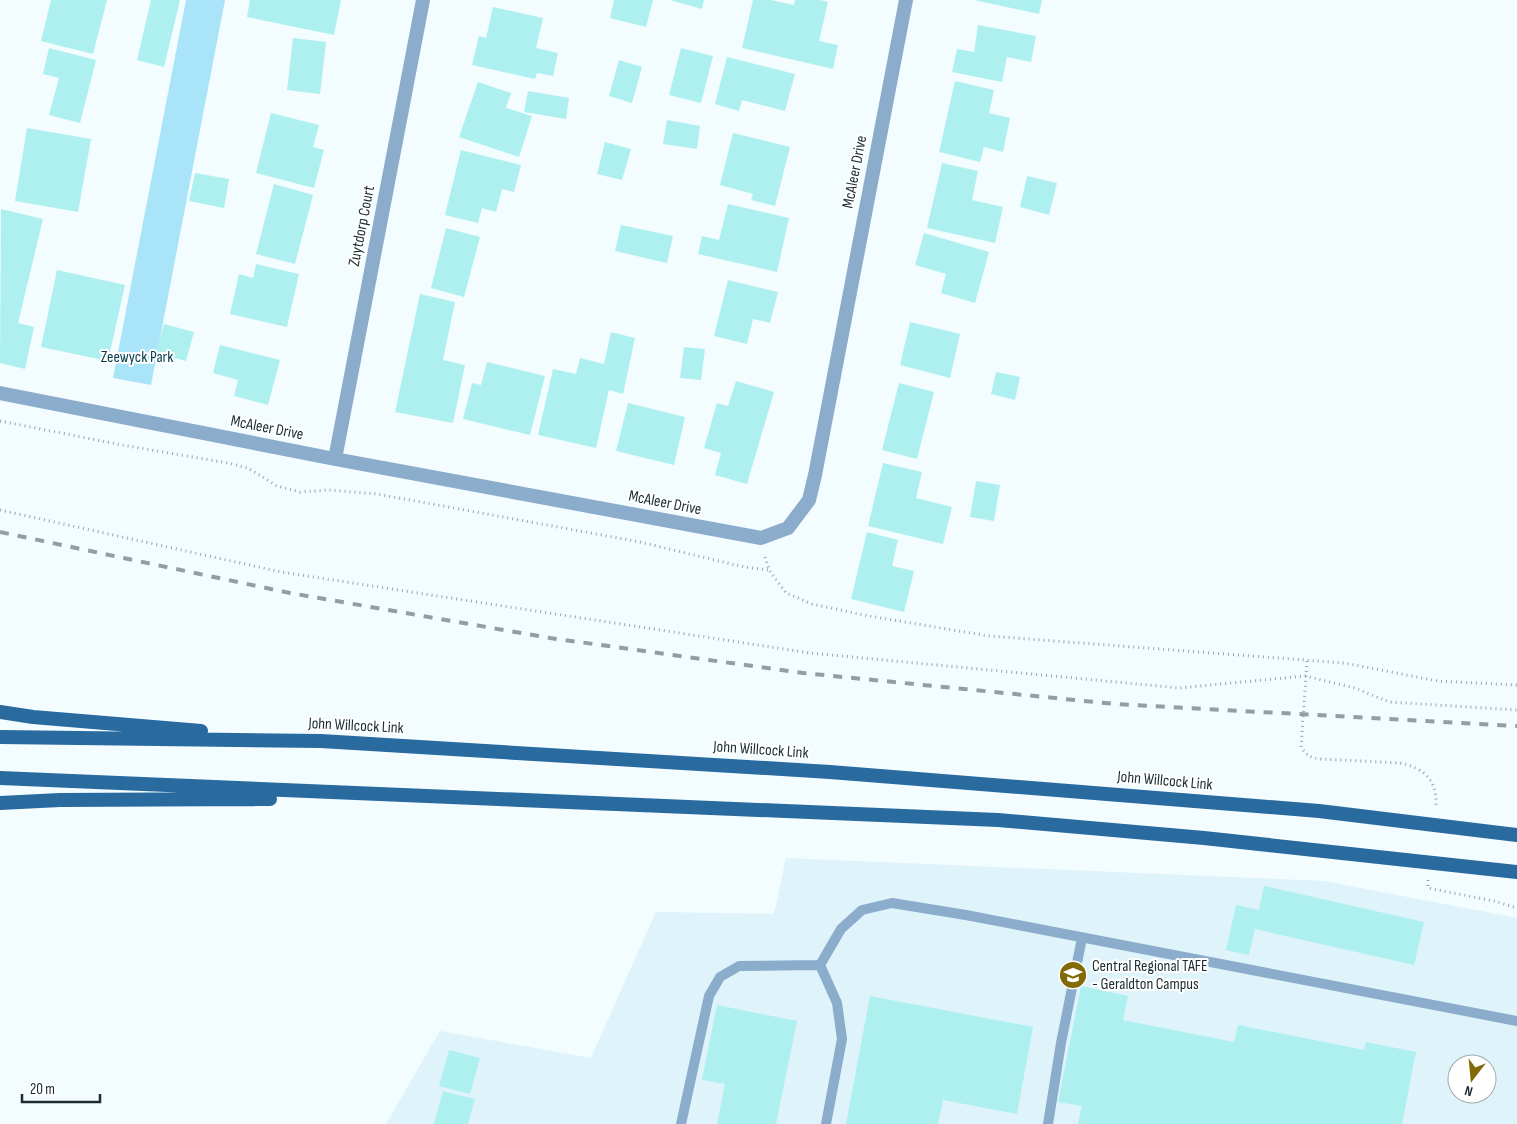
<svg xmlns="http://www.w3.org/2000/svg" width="1517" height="1124" viewBox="0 0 1517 1124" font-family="'Sofia Sans Condensed',sans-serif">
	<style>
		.built { fill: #def3fa; fill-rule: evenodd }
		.green { fill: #a9e4f8 }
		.building { fill: #aef0f0 }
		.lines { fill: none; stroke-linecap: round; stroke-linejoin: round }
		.path { stroke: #99a5aa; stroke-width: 3; stroke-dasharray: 1 4; stroke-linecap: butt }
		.service { stroke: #8caccb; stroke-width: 10 }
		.minor { stroke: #8caccb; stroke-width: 14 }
		.primary { stroke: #296a9f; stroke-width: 14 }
		.rail { stroke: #919ea2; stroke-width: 4; stroke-dasharray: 9 9; stroke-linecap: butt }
		.labels { text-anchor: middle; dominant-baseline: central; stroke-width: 4; stroke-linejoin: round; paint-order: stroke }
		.street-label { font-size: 16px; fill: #1b2c32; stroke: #fff }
		.park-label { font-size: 16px; fill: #053b4a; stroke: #fff }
		.poi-label { font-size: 16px; fill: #1b2c32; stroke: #fff; text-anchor: start }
	</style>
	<rect width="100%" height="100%" fill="#f3fcff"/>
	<!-- built -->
	<path class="built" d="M786,858l538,23 193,37v206h-1131l54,-93 151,27 65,-146 118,2zM1457,1064h30v30h-30z"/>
	<!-- green -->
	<path class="green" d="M186,0h39l-74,385 -38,-7z"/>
	<!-- building -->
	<path class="building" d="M51,0h56l-14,54 -52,-13z
		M151,0h29l-16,67 -27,-7z
		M250,0h91l-7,35 -87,-18z
		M614,0h39l-7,27 -36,-9z
		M670,0h34l-2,9z
		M753,0h18l23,5 1,-5h25l8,2 -9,39 19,4 -5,24 -91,-21z
		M974,0h68l-3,14z
		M493,7l50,11 -7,30 22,5 -5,23 -16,-3 -2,6 -63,-14 7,-29 7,2z
		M978,25l58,11 -5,26 -24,-5 -5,25 -50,-10 5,-23 17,3z
		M293,38l33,4 -6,52 -33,-4z
		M49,48l47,12 -16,63 -31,-8 10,-37 -16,-4z
		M681,48l32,8 -12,47 -32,-8z
		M727,57l68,17 -10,37 -43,-11 -3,11 -24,-7z
		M619,60l23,7 -10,36 -23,-7z
		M955,81l39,9 -5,23 21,5 -7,34 -19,-5 -4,15 -41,-10z
		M478,82l33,11 -5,15 26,8 -13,41 -60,-20z
		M528,91l41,7 -3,21 -42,-7z
		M271,113l48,12 -6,22 11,3 -10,38 -58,-15z
		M667,120l33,6 -3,23 -34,-5z
		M27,128l64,11 -13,73 -63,-11z
		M733,133l57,14 -15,59 -24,-6 2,-6 -33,-9z
		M605,142l26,7 -9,31 -25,-6z
		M461,150l60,15 -7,27 -12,-3 -6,23 -14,-4 -4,15 -33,-8z
		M942,163l36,8 -6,29 31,7 -8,36 -68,-15z
		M195,173l34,6 -5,29 -35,-7z
		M1027,176l30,7 -8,32 -29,-8z
		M274,184l39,11 -18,69 -39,-10z
		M728,204l61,14 -12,54 -79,-18 4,-18 17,4z
		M1,209l42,10 -25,104 16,4 -9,42 -25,-6z
		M621,225l52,11 -6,27 -52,-12z
		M446,228l34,9 -16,60 -33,-9z
		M924,233l65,19 -14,51 -34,-10 5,-19 -31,-9z
		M256,264l43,10 -12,53 -57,-13 9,-40 14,4z
		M57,270l68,15 -17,76 -67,-14z
		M728,280l50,12 -8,31 -17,-4 -6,25 -33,-8z
		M420,294l35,8 -12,58 22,5 -12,58 -58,-11z
		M910,322l50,12 -10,44 -50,-13z
		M164,324l30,8 -8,29 -30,-8z
		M611,332l24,6 -12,56 -14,-4 -13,58 -58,-13 15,-66 23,5 4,-16 24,6z
		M220,345l60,15 -12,45 -34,-9 4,-16 -25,-7z
		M684,347l21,2 -4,31 -21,-2z
		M487,362l58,14 -15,59 -67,-16 9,-36 9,2z
		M996,372l24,5 -5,23 -24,-6z
		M736,381l38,11 -27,92 -32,-9 6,-22 -17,-5 13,-45 11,3z
		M899,383l35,9 -17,67 -35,-9z
		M628,403l57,14 -11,48 -58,-14z
		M883,463l39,9 -6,26 36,9 -9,37 -75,-18z
		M976,481l24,4 -6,36 -24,-4z
		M867,532l31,8 -6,26 22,5 -10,41 -53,-13z
		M1264,886l160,36 -10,43 -159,-36 -6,26 -23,-5 10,-45 23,5z
		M1081,986l47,10 -5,24 111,22 4,-17 126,25 2,-8 50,10 -14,72h-324l4,-18 -24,-4z
		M870,996l163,31 -16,87 -74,-14 -5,24h-92z
		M717,1005l80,16 -21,103h-59l8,-40 -23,-4z
		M449,1050l31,8 -10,36 -31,-8z
		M443,1091l32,8 -7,25h-34z"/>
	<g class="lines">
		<!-- path -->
		<path class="path" d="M0,421l122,24 106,18 20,5 29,18 23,6 29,-2 48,4 263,48 104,25 25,3
			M0,510l281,62 529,81 369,35 126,-12 50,12 34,14 128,8
			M765,557l4,13 17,23 26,11 57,12 120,20 355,27 94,18 79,4
			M1307,661l-6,86c6,9 10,11 20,12l79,4c23,5 37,16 36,42
			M1428,880v8l66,13 23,7"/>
		<!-- service -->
		<path class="service" d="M820,965l17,38 5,36 -16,85
			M681,1124l28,-128 11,-19 19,-11 81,-1 21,-36 21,-19 30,-7 74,12 551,106
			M1048,1124l13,-81 21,-105"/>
		<!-- minor -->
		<path class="minor" d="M0,393l335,66 426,79 27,-10 21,-28 6,-25 91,-475
			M335,459l88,-459"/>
		<!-- primary -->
		<path class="primary" d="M0,712l33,5 168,14
			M0,737l321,4 509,31 489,39 198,24
			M0,778l998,42 206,18 313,34
			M0,803l60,-3 210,-1"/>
		<!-- rail -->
		<path class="rail" d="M0,532l290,61 260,45 253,35 312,31 402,22"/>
	</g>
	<!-- icons -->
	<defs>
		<symbol id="university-disc" viewBox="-11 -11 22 22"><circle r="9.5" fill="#826b06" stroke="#fff"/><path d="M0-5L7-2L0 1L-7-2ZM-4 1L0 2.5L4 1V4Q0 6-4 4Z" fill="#fff"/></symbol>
	</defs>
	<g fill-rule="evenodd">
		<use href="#university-disc" x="1057" y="959" width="32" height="32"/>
	</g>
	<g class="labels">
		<!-- street labels -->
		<g class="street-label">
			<text transform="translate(855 172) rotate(-79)">McAleer Drive</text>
			<text transform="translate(362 226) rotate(-79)">Zuytdorp Court</text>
			<text transform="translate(267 428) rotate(11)">McAleer Drive</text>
			<text transform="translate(665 503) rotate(11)">McAleer Drive</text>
			<text transform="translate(356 726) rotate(3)">John Willcock Link</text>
			<text transform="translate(761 750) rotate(4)">John Willcock Link</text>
			<text transform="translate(1165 781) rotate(5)">John Willcock Link</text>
		</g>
		<!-- park labels -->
		<g class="park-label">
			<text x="137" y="357">Zeewyck Park</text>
		</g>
		<!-- poi labels -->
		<g class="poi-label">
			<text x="1092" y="966">Central Regional TAFE<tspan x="1092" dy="18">- Geraldton Campus</tspan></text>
		</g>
	</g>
	<!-- north arrow -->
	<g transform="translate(1472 1079) rotate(196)"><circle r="24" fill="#ffffff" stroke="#a4abad"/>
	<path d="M0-4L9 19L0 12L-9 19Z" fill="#826b06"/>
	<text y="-8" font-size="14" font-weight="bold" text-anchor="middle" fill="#1b2c32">N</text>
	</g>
	<!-- scale -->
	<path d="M22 1094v8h78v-8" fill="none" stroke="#1b2c32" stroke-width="2.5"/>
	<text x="30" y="1094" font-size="15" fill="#1b2c32" stroke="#ffffff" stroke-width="4" paint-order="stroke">20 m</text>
</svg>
